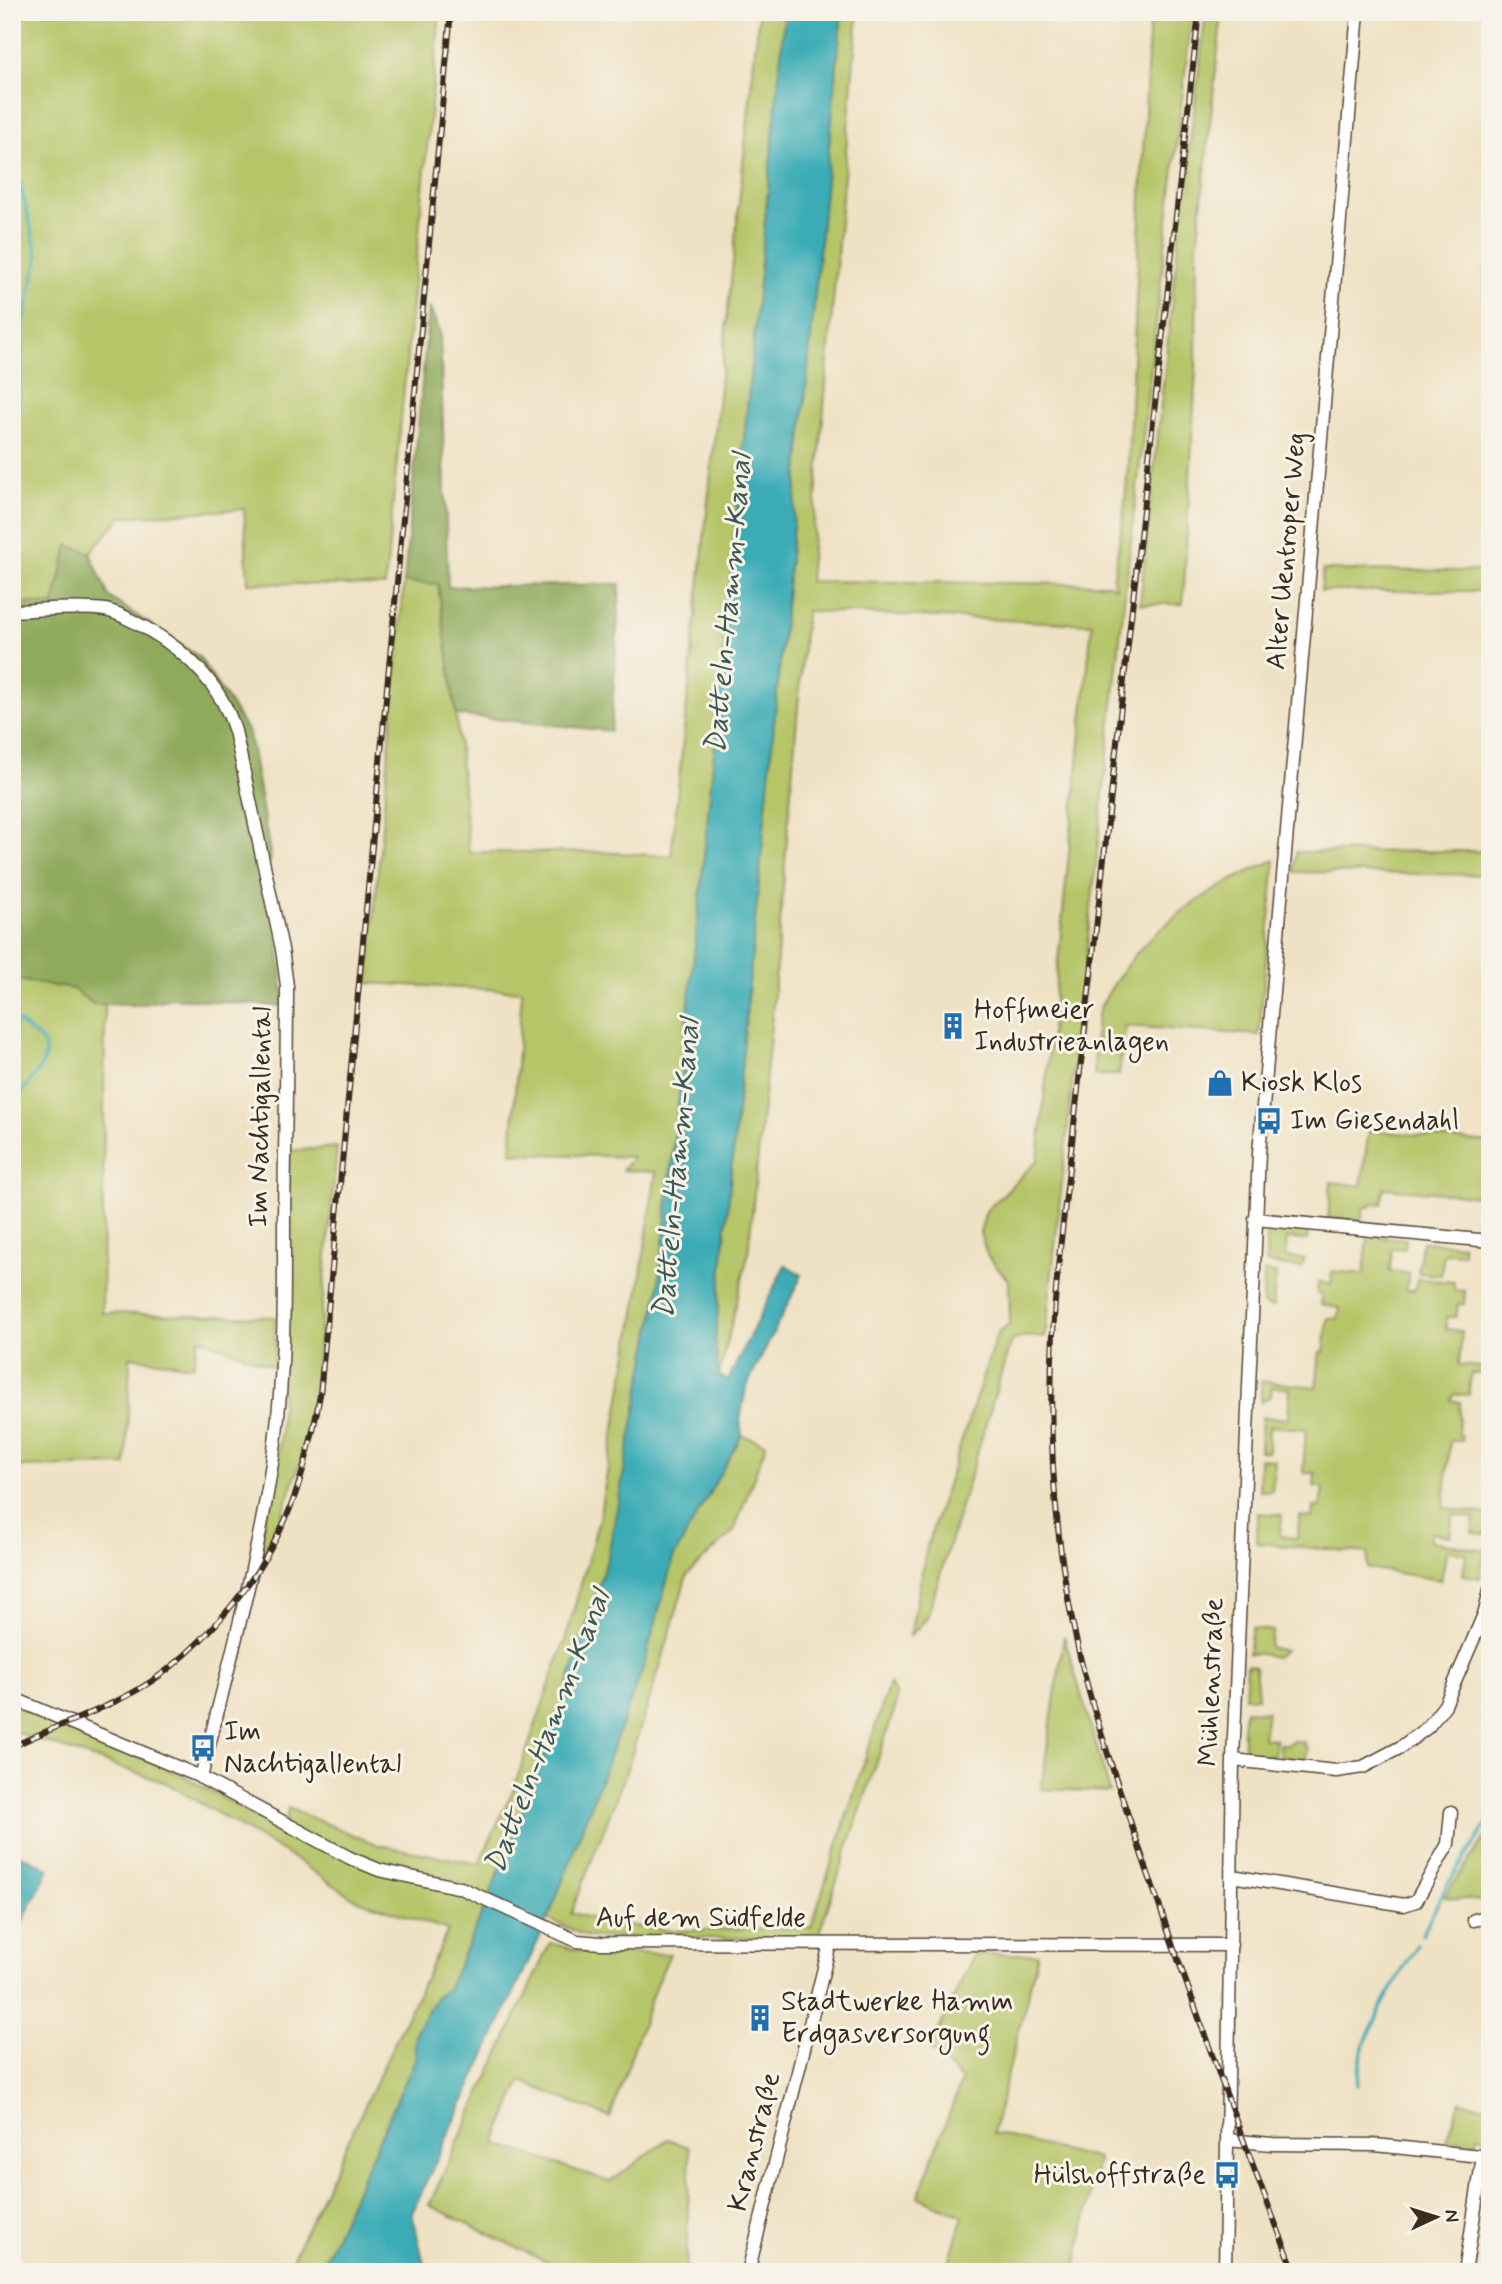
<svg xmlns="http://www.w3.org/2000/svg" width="1502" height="2284" viewBox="0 0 1502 2284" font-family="Mynerve,sans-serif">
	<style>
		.green { fill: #b5c568; stroke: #787843; stroke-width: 2 }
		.forest { fill: #90aa5c; stroke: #666a3d; stroke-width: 2 }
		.water { fill: #3bacb6; stroke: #3b6b6a; stroke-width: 2 }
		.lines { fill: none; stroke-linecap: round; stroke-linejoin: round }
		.stream { stroke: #3bacb6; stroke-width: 3.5 }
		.minor-casing { stroke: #564537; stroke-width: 15 }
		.minor { stroke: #fff; stroke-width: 12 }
		.rail-casing { stroke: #3b2a1e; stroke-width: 6 }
		.rail { stroke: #f7f3e8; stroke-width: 3.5; stroke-dasharray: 10; stroke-linecap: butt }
		.labels { text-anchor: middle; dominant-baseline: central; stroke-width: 6; stroke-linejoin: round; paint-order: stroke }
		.street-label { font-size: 28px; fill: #3b2a1e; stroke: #f7f3e8 }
		.poi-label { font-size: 28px; fill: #3b2a1e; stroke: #f7f3e8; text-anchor: start }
		.water-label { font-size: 30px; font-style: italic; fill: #3b5853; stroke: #f7f3e8 }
	</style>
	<rect width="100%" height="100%" fill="#f7f3e8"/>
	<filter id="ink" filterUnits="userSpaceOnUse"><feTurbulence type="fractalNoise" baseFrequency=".0143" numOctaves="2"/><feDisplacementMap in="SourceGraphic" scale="14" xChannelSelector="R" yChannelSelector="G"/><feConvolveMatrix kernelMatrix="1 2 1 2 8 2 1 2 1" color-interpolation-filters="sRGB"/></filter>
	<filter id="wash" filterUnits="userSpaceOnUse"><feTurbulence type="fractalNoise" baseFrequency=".00686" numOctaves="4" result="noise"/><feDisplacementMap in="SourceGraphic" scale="28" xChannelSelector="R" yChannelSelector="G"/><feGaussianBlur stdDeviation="1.57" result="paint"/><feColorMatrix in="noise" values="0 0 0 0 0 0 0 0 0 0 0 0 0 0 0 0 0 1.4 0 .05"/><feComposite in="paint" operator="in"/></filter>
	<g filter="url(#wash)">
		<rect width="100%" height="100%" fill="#efe1c3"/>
		<!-- green -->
		<path class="green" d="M12,12h428l-55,574 -137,-3 -4,-74 -123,8 -31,36 -22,-7 -14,60 -42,2z
			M759,12h26l-84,876 -43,406 -50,262 -58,186 -66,167 -36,79 -13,10 -20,35v27l-96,212h-33l162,-342 -93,-31 -62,-41 -127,-75 -154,-52v-26l170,70 102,58 4,-25 90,37 101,19 34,-74 54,-156 32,-115 39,-224 18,-123 -34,-2 11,-13 -122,-4 11,-162 -154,-8 36,-401 34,2 18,131 13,137h130l72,4z
			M842,12h16l-49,569 300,3 7,3 -3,-7 11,-68 4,-47 22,-453h42l-68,589 -79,737 -18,-2 -16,5 -84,277 -17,18 17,-90 70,-212 13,-11 -1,-42 -21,-24 -8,-24 6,-22 52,-51 54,-536 -286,-13 -33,394 -25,250 -29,121 -4,-34z
			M1206,12h16l-25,234 -1,124 -13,234h-43l38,-361z
			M1485,268h5v70h-6z
			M1323,570l167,1v20h-169z
			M1490,851v24l-196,-3 2,-20z
			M1275,860l-16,175 -134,-9 -6,49h-25c1,-16 0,-50 5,-64 2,-8 9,-16 13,-24 37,-62 98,-99 163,-127z
			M18,980l55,9 20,15h12l-3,309 173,4v50l-76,-29 -6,28 -63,-9 -4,108 -114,2v-388z
			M1369,1130l121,13v54l-106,-9 -2,16 -10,-1 -1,4h-7l-3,14 -33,-3 3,-36 30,4z
			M337,1147l-23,248 -11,60 -24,68 -23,42 24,-126 9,-288z
			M1272,1227l36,3 -1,10 -20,-1 -2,18 20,2 -4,9 -35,-5 1,-31z
			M1368,1236l38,3 -1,10 -13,-1 -2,23 19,2 -3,17h9l2,-11 37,3v8l11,1 -1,13h-6l-2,13h-10v12l16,2 -3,34 31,3v6l-19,-1 -2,22 -15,-1 -3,6 9,2 -2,33h4v6h-12l-6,67 45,6 -3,21 -14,-2 2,-15 -21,-3 -3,21 -19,-3 -1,8 55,9 -5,28 -17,-3 3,-22 -19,-3 -6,30 -74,-12 1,-15 -111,-10 1,-30 24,2 -2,21 17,2 3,-22 12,2 1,-11h7l3,-19 -9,-2 1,-13 -12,-1 3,-43 -37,-3 -1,26 -8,-1 2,-34 26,2 2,-30 -18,-2 -1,9 -10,6v-21l55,6 4,-35h4l4,-34 10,1 2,-11 -19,-3 1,-11 -5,-1 1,-11 13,2 1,-13 32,3z
			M1422,1242l41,3v9l-19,-1 -3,22 -23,-2z
			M1264,1272l12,1 -3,34 -10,-2z
			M742,1435l24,9 -32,87 -47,44 -28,95 -35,108 -53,135 39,10 62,8 139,-4 78,-243 7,10 -1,14 -78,231 -229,-2 -40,-18 96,-254 29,-107z
			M1260,1459l15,1 -3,31h-13z
			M1252,1628l21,3 -4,16 15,4 -9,6 -13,-3h-14z
			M1064,1636l46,156 -69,-3z
			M1247,1665l8,2 3,30h-13z
			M1245,1710l22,2 -4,26 13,1 -2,17c-7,0 -17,0 -23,-2 -13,-5 -7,-33 -6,-44z
			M1292,1741l12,1 -1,4h4l-2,14 -26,-3v-13h9z
			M1490,1830v72l-46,-5z
			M550,1943l34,9 86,2 -15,33 -45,131 -89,-37 -26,62 115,39 58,-43 22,9 -4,124h-119l-138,-67z
			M974,1954h64l-45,179 105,26 -23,113h-129l17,-56 -45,-19 44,-117 -32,-31z
			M1460,2102l30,4v31l-12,-2 -2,8 -30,-3z"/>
		<!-- forest -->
		<path class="forest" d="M429,307l11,25 8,255 172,-3 -9,147 -155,-16 -18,-131 -34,-2z
			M68,545l22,8 19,44 90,60 50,76 22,126 -7,17 15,74 5,55 -9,1 -102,-8 -34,7 -46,-1 -20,-15 -55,-9 -4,-372 8,-5 32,2z"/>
		<!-- water -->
		<path class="water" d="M785,12h57l-127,1329 4,35 9,4 57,-115 17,10 -56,113 -6,32 2,15 -69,123 -29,107 -96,254 -136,294 14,59h-107l96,-212v-27l20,-35 13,-10 36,-79 66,-167 58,-186 50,-262 43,-406z
			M12,1851l37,18 -37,73z"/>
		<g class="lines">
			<!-- stream -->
			<path class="stream" d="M12,79l8,-67
				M12,151l26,106 -14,65 -12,178
				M12,1015c7,12 26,18 32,30 8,17 -18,40 -26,52 -8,13 -1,24 -6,37
				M1422,1935l25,-50 43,-66
				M1357,2085l6,-38 18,-39 36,-63"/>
		</g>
	</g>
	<g filter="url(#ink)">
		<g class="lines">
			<defs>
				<path id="minor" d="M12,611c28,-1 66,-5 93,-1 13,2 27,11 39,17 42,24 77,57 91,104l47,218 5,37c0,78 -2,156 -3,233 0,74 1,149 -9,223 -15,114 -47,224 -74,336
					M1255,1219l235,22
					M12,1698l184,77 154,83 29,12 82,18 116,53 24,2 630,2
					M1233,1760l103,11 27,-4 38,-20 27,-20 17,-22 40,-93 5,-22
					M1232,1876l172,29 12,-4 32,-57 3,-32
					M1474,1920l16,-4
					M1228,2140l44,4 103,1 115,12
					M748,2272l82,-328
					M1225,2272l8,-512 26,-607 99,-1141
					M1465,2272l18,-116"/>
			</defs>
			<!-- minor casing -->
			<use href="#minor" class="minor-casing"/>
			<!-- minor -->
			<use href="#minor" class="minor"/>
			<defs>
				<path id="rail" d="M1199,12l-141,1255c-14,142 -7,287 31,425 23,82 53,162 80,242 40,113 80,226 126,338
					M12,1747c41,-21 87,-34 127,-58 28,-16 55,-41 77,-65 66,-74 87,-134 104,-229l131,-1383"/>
			</defs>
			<!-- rail casing -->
			<use href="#rail" class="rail-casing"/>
			<!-- rail -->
			<use href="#rail" class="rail"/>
		</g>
	</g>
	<!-- icons -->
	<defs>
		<symbol id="building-bare" viewBox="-9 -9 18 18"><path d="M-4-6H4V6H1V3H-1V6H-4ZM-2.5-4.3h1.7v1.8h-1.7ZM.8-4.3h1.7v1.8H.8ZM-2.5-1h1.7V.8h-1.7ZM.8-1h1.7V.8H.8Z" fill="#1f6fb2" stroke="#f7f3e8" stroke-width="2.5" paint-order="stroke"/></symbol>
		<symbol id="shop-bare" viewBox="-9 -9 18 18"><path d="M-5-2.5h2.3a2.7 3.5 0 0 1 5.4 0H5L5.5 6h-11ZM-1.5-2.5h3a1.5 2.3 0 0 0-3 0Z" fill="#1f6fb2" stroke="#f7f3e8" stroke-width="2.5" paint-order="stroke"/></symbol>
		<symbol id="bus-bare" viewBox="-9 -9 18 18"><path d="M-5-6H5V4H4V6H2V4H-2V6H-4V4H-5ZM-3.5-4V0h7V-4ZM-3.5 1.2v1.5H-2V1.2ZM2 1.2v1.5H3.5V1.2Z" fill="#1f6fb2" stroke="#f7f3e8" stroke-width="2.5" paint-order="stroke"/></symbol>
	</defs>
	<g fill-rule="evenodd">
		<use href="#building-bare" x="934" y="1007" width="38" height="38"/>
		<use href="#shop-bare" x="1201" y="1064" width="38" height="38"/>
		<use href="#bus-bare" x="1250" y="1102" width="38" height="38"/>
		<use href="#bus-bare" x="184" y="1729" width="38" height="38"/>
		<use href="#building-bare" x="741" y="1999" width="38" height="38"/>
		<use href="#bus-bare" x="1208" y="2156" width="38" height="38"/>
	</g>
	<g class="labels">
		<!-- street labels -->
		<g class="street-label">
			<text transform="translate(1287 551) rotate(-85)">Alter Uentroper Weg</text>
			<text transform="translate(261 1117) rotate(-89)">Im Nachtigallental</text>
			<text transform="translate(1212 1682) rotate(-88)">Mühlenstraße</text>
			<text x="701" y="1918">Auf dem Südfelde</text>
			<text transform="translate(755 2142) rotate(-76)">Kranstraße</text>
		</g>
		<!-- poi labels -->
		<g class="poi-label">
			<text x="974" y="1010">Hoffmeier<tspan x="974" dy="32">Industrieanlagen</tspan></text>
			<text x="1241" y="1083">Kiosk Klos</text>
			<text x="1290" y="1121">Im Giesendahl</text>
			<text x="224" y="1732">Im<tspan x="224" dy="32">Nachtigallental</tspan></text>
			<text x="781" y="2002">Stadtwerke Hamm<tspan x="781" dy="32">Erdgasversorgung</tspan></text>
			<text x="1206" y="2175" text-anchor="end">Hülshoffstraße</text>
		</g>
		<!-- water labels -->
		<g class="water-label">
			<text transform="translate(729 604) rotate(-85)">Datteln-Hamm-Kanal</text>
			<text transform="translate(677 1169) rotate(-85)">Datteln-Hamm-Kanal</text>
			<text transform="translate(548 1732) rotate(-69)">Datteln-Hamm-Kanal</text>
		</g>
	</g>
	<!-- margin -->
	<rect width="1502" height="2284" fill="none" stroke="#f7f3e8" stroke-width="42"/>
	<!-- north arrow -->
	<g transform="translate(1436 2217) rotate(86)" stroke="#f7f3e8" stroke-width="5" paint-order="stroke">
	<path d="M0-5L12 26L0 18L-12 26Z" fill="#3b2a1e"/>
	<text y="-10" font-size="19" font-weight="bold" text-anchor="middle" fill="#3b2a1e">N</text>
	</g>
</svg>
